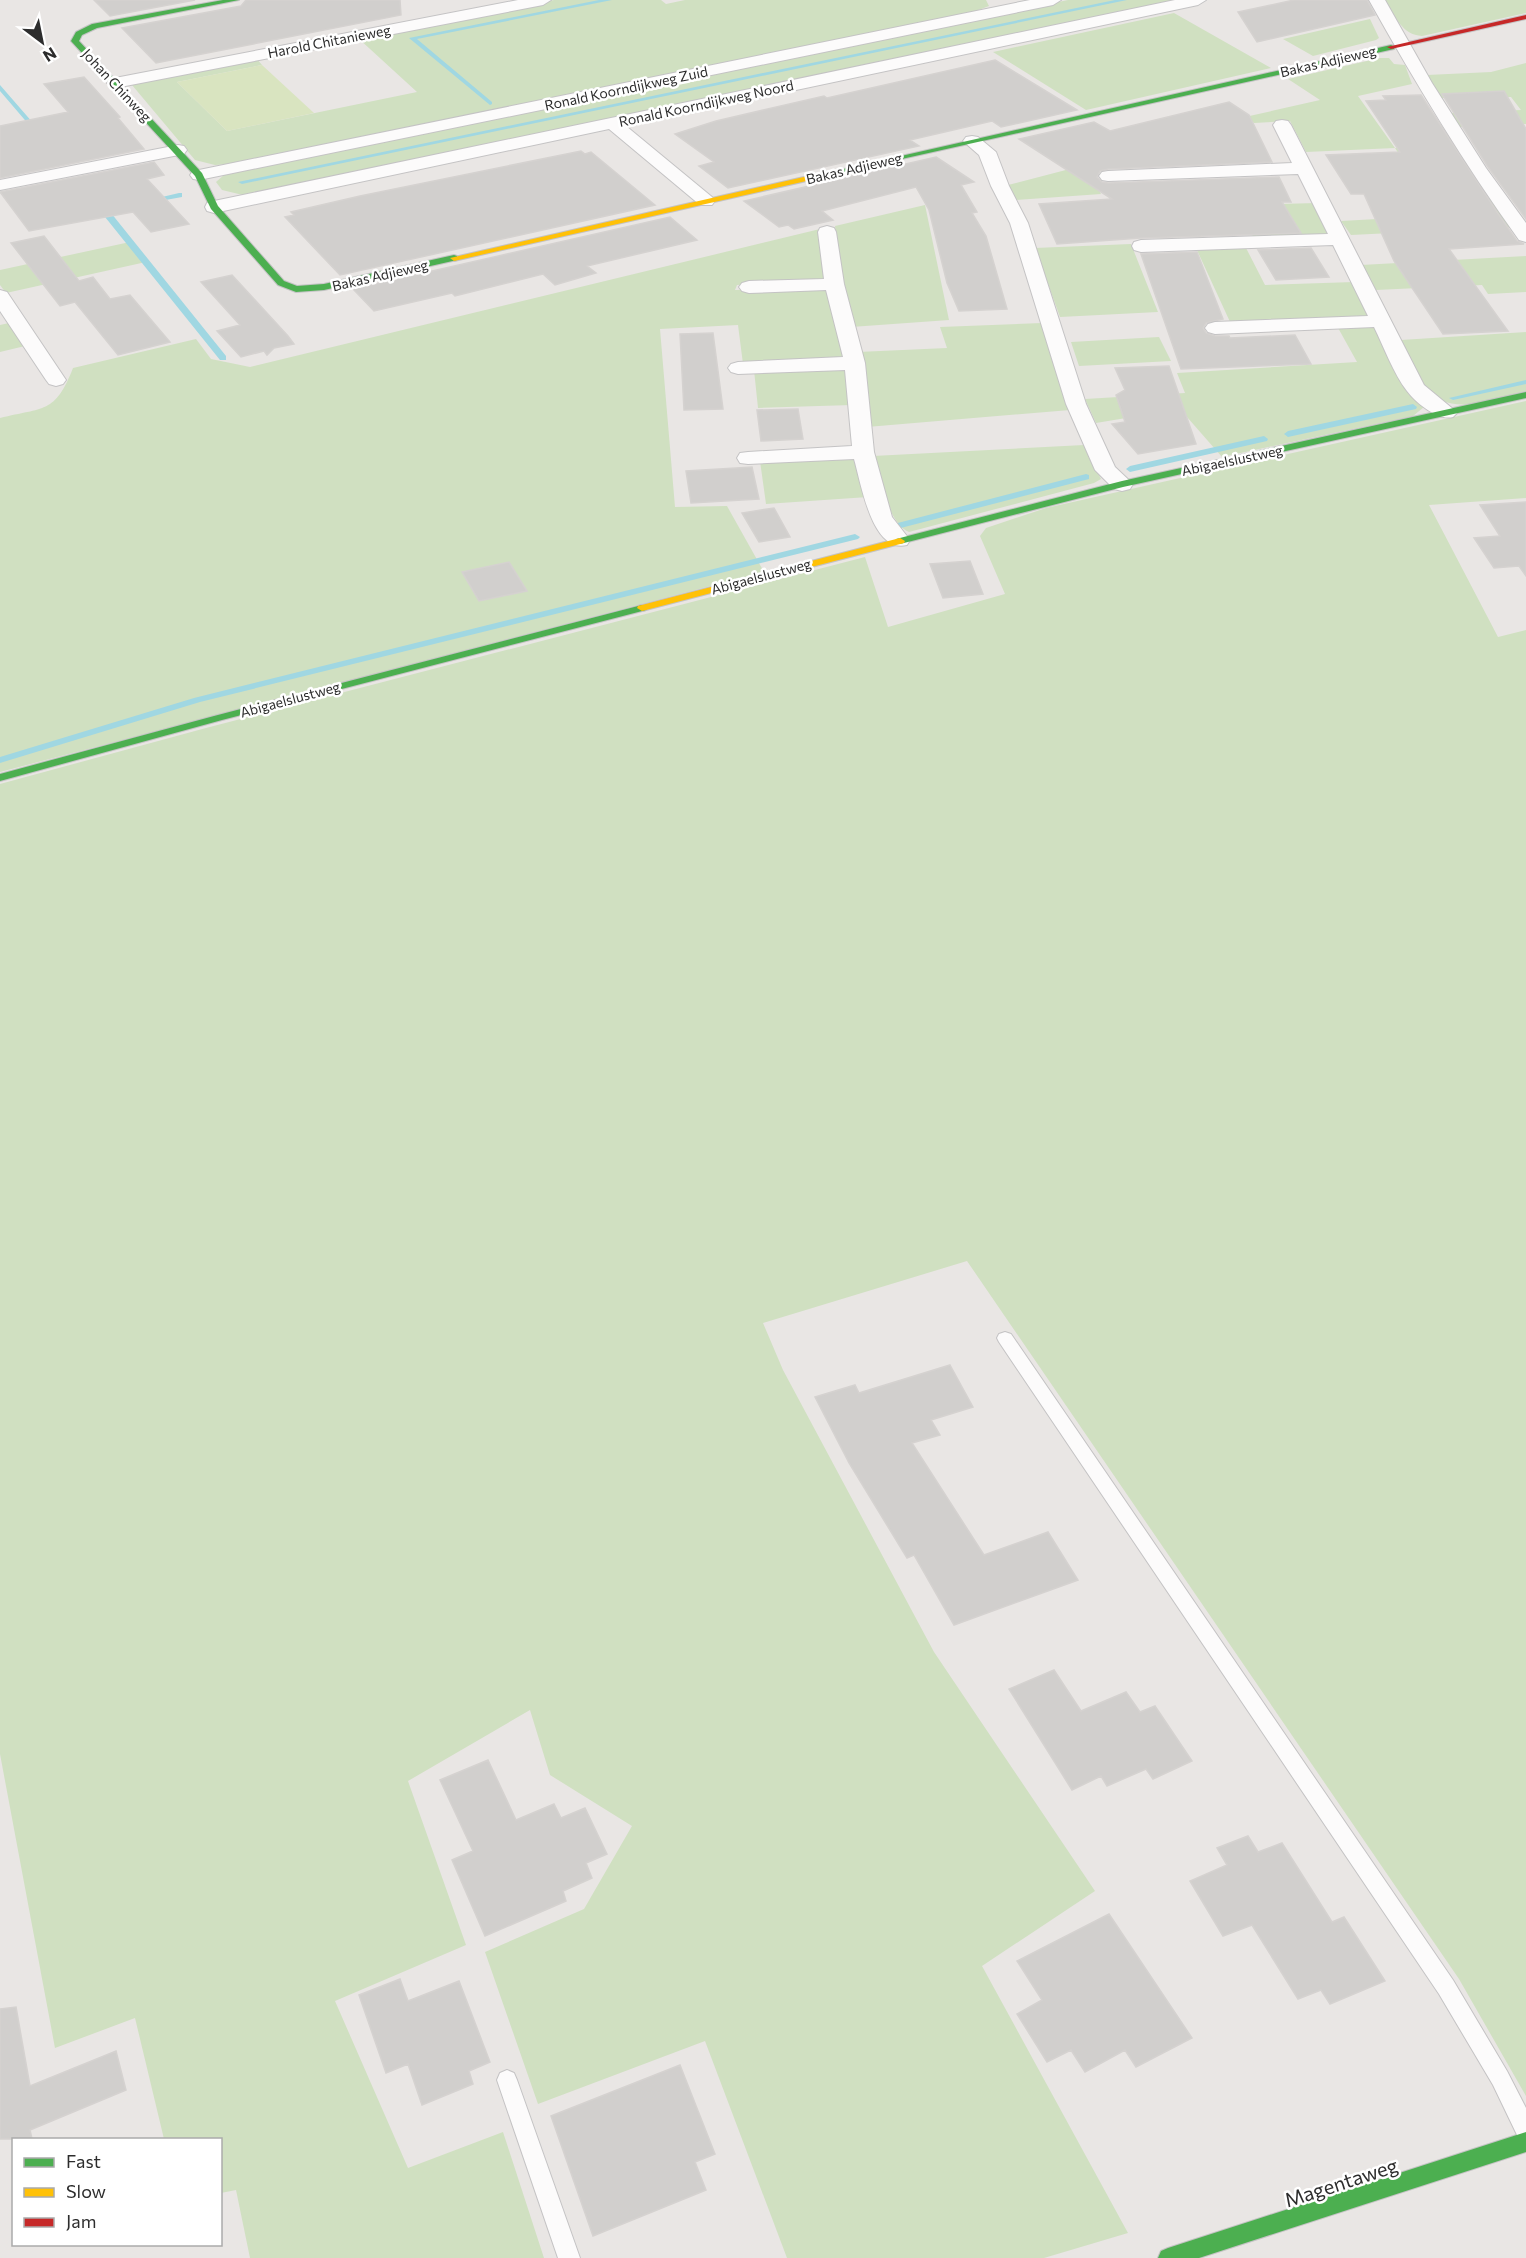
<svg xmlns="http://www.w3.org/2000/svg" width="1526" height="2258" viewBox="0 0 1526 2258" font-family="Commissioner,sans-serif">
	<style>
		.green { fill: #d0e0c1 }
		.pitch { fill: #d9e4c0 }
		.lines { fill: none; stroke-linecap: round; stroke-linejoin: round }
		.stream { fill: #a0d7e2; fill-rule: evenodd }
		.building { fill: #d1cfcd; stroke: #d5d2d0; stroke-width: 1.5 }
		.lane-casing { stroke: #c4c3c4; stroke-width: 2 }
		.street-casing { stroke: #c4c3c4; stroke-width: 2 }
		.fast-casing { stroke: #c4c3c4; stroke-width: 2 }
		.slow-casing { stroke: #c4c3c4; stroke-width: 2 }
		.jam-casing { stroke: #c4c3c4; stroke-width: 2 }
		.lane { fill: #fcfbfb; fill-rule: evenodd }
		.street { fill: #fcfbfb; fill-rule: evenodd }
		.fast { fill: #4caf50; fill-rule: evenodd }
		.slow { fill: #ffc107; fill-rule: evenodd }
		.jam { fill: #c62828; fill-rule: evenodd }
		.labels { text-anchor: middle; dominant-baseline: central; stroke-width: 5; stroke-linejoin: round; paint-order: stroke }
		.far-street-label { font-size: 14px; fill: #2d2d2d; stroke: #fff }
		.near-street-label { font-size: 20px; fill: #2d2d2d; stroke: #fff }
	</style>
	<rect width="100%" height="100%" fill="#e9e6e4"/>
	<!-- green -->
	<path class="green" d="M554,0h107l5,4 19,-4h301l3,6 -16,6 -746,152 -12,1 -20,-5 -63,-75 4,-3 120,-24 6,7 -85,17 50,49 190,-39 -59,-54z
		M1068,0h110l-931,196 -25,-6 -6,-8 9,-8z
		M1385,0h141v13l-104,23c-20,-1 -27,-20 -37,-36z
		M1174,13l97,55 -185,42 -93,-58z
		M1370,19l9,19 -3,2 -63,16 -30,-17z
		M1380,58h9l5,6 11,1 7,19 -54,12 37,52 61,-2 15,23 -61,2 -15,-23 -89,4 -16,-31 -36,2 -9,-6 75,-17 -32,-21z
		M1526,63v61l-67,3 -9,-14 71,-3 -10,-13 -71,1 -13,-23 64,-3z
		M1085,165l16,29 -86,6 -7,-15z
		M1493,198l21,29 -163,8 -10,-14 90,-5 -9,-14z
		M1317,203l16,34 -79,2 -15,-34z
		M925,205l24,115 -98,7 -11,-43 -5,-58z
		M820,229l7,52 -90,4 -2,5 93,-2 18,72 -103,4 -5,-39 -78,4 15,178 52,-1 37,66 -764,200v-354c44,-11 55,-4 73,-50l123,-29 15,20 39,8z
		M130,242l16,20 -140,31 -6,-8v-15z
		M1131,244l27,68 -98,5 -25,-69z
		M1245,246l20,39 89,-3 18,36 -141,6 -35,-76z
		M1526,256v36l-38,2 -6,-9 -106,5 -15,-25z
		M9,323l16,23 -25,6v-27z
		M1042,323l28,87 -203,17 -9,-75 89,-4 -7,-21z
		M1376,324l48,83 -11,9 -191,41 -42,-48 -84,14 -11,-24 100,-6 -8,-20 180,-11 -20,-36z
		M1526,332v59c-32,7 -78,29 -101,-5 -9,-14 -16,-31 -24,-46z
		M1159,337l12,24 -92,5 -8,-24z
		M849,366l3,39 -94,3 -4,-38z
		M1526,401v97l-97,7 69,132 28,-7v1466l-67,-117 -492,-718 -204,62 20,47 151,282 161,239 -113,75 146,267 -84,25h-257l-82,-217 -167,63 -53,-152 99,-43 48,-83 -82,-51 -20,-65 -122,71 58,164 -131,56 73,167 95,-36 41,126h-294l-14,-68 -15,3 -1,-53 -56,-1 -29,-121 -80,30 -55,-294v-970l206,-56 659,-171 23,70 117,-33 -25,-58 6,-8 60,-20z
		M1084,445l17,34 -7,4 -185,49c-21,-8 -29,-56 -36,-76z
		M856,458l12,39 -102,7 -6,-43z"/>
	<!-- pitch -->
	<path class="pitch" d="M262,65l52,48 -87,18 -50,-49z"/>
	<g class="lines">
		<!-- stream -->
		<path class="stream" d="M599,0h13l-195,39 75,63v2l-2,1 -81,-67z
			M1115,0h12l-885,184 -4,-2z
			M0,85l40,46v2h-4l-36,-42z
			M179,193h3v4l-33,6 -4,-2z
			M97,203h6l123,153v4h-6l-123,-153z
			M1526,380v4l-73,16 -4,-2z
			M1413,404l4,3 -1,2 -128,28 -4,-3 4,-3z
			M1264,436l4,3 -1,2 -137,31 -4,-3 4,-3z
			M1086,474l3,1v4l-196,51 -4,-3 1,-2z
			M855,534l5,3 -2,2 -658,163 -200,61v-6l194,-59z"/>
	</g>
	<!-- building -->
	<path class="building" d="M94,0h101l-85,16z
		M246,0h154l1,15 -245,48 -34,-35 119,-22z
		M1294,0h73l8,15 -118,27 -19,-30z
		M995,60l82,50 -76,17 -9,-6 -82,19 9,6 -191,42 -29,-22 15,-4 -39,-28 41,-13 108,-25 3,2z
		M84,77l36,40 -2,1 26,31 -144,29v-52l68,-14 -24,-28z
		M1504,91l22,38v90l-38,-52 -46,-73z
		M1421,95l76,117 20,29 7,3 -75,5 59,82 -65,3 -49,-73 -30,-67h-13l-25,-39 74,-3 -34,-51 20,-1 -3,-4z
		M1229,102l20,13 23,47 -164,7 -8,2 -3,6 5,5 6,1 171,-6 12,25h-9l19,31 -160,5 -84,6 -18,-40 73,-5 -93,-60 75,-17 16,9z
		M581,151l4,3 6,-2 64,53 -315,70 -55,-58 9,-2 -3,-3 69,-16z
		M936,157l38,25 -13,3 16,27 -5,1 14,23 21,73 -48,2 -12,-28 -18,-73 -13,-23 -94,24 11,9 -39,9 -6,-4 -9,2 -35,-26z
		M154,162l10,13 -17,4 42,45 -38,8 -18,-20 -104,19 -29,-39z
		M670,217l27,23 -110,26 9,7 -41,12 -12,-11 -88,22 -3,-3 -78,18 -21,-22z
		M44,236l35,45 14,-4 17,22 20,-4 40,47 -52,13 -43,-53 -15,4 -49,-63z
		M1311,248l18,29 -53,3 -18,-30z
		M1197,252l26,67 -17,4 -3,5 3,5 9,3h14l1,2 65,-3 16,29 -130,5 -40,-115z
		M232,275l56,61 6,8 -20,4 -7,7 -3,-4 -23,6 -24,-26 23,-6 -39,-43z
		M713,333l10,76 -39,1 -4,-76z
		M1169,366l27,78 -58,10 -26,-30 13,-2 -9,-27 9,-5 -10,-22z
		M798,409l5,30 -42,2 -4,-31z
		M752,467l7,32 -68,4 -5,-32z
		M1526,502v74l-7,-10 -25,2 -20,-30 26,-2 -20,-31z
		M774,508l16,29 -31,5 -17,-29z
		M970,561l13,33 -40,4 -13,-34z
		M509,562l18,29 -48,10 -17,-29z
		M950,1365l23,42 -42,13 9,15 -28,8 72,112 64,-23 30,48 -124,45 -40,-70 -7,3 -58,-95 -34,-66 40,-12 4,8z
		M1054,1670l27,41 45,-19 14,20 15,-6 37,55 -39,18 -7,-10 -39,17 -6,-10 -29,14 -63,-101z
		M488,1760l28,60 38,-16 7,14 24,-10 22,46 -21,9 6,15 -29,13 3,10 -81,35 -33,-76 21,-9 -33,-71z
		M1248,1836l10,16 24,-9 50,79 12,-5 41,64 -55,23 -9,-14 -23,9 -46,-74 -29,11 -33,-55 37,-16 -10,-17z
		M1109,1914l83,124 -56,29 -11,-17 -40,22 -14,-22 -24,12 -30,-48 25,-14 -25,-39z
		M400,1979l8,22 51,-20 31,81 -21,9 4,13 -51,21 -14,-41 -22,9 -27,-78z
		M16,2007l14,79 86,-35 10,39 -96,40 2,9h-32v-130z
		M680,2065l35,89 -20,8 11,28 -113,46 -42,-120z"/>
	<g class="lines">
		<defs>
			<path id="lane" d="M1005,1332l6,2 442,646 54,91 19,37v32l-8,-3 -25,-52 -54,-91 -440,-652 -2,-4 2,-4z
				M507,2070l7,3 3,7 63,178h-22l-61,-178 3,-7z"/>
			<path id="street" d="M518,0h33l-8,5 -428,83 -8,-5 8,-5z
				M1030,0h31l-8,5 -854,175 -6,-1 -3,-4 3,-4 6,-1z
				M1175,0h31l-8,5 -572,121 86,71 3,4 -3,4h-12l-91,-76 -395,84 -7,-2 -2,-4 2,-4 7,-2z
				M1369,0h16l47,83 54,85 40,55v19l-7,-2c-56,-78 -103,-156 -150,-240z
				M1282,120l6,1 3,4 133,260 29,24 4,4 -4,4c-15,4 -37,-14 -46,-26 -14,-18 -23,-44 -33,-64l-159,7 -7,-2 -3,-4 3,-4 7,-2 153,-6 -35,-71 -192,7 -7,-2 -2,-4 2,-4 7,-2 187,-6 -30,-60 -190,7 -6,-1 -3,-4 3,-4 6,-1 184,-8 -19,-38 3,-4z
				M972,136l6,1 18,15 13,34 19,37 58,181 29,63 18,17 -3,5 -8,2 -8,-2 -19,-19 -29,-66 -56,-181 -19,-37 -12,-31 -16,-14 3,-4z
				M178,145l6,1 3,4 -3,4 -184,36v-10z
				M827,226l7,2 2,4 8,52 21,79 9,89 18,65 18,23 -3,5c-35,9 -46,-62 -53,-86l-106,5 -8,-1 -3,-5 3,-5 8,-1 104,-6 -7,-76 -107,4 -7,-2 -3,-4 3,-4 7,-2 105,-5 -17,-67 -77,3 -7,-2 -3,-4 3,-4 7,-2 75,-2 -6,-47 2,-4z
				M0,290l7,2 59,88 -3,4 -7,2 -7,-2 -3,-4 -46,-69z"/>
			<path id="fast" d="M223,0h16l-142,28 -15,7 -3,6 123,132 16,33 66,75 13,5 27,-2 130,-29 3,1v4l-133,30 -28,2 -18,-7 -67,-76 -16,-33 -124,-135 5,-9 16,-8z
				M1391,45l4,2 -1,2 -564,126 -4,-2z
				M1526,392v6l-403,89 -223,57 -5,-3 1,-2 226,-58z
				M642,605l5,3 -1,2 -424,110 -222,61v-7l214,-58z
				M1526,2132v20l-327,106h-41l3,-7 7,-3z"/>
			<path id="slow" d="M830,171l4,2 -1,2 -379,86 -4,-3z
				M900,538l5,3 -1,2 -262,68 -5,-3 1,-2z"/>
			<path id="jam" d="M1526,15v4l-135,30 -4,-2z"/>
		</defs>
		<!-- lane casing -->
		<use href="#lane" class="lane-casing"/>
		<!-- street casing -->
		<use href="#street" class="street-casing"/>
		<!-- fast casing -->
		<use href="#fast" class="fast-casing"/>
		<!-- slow casing -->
		<use href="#slow" class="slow-casing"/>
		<!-- jam casing -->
		<use href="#jam" class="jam-casing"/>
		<!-- lane -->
		<use href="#lane" class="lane"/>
		<!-- street -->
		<use href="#street" class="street"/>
		<!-- fast -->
		<use href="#fast" class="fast"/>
		<!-- slow -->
		<use href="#slow" class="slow"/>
		<!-- jam -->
		<use href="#jam" class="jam"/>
	</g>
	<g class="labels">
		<!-- far-street labels -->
		<g class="far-street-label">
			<text transform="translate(329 41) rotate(-11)">Harold Chitanieweg</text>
			<text transform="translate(1328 61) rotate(-13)">Bakas Adjieweg</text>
			<text transform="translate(117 85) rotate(47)">Johan Chinweg</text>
			<text transform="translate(626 88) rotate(-12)">Ronald Koorndijkweg Zuid</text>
			<text transform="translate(706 103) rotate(-12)">Ronald Koorndijkweg Noord</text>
			<text transform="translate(854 168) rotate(-13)">Bakas Adjieweg</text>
			<text transform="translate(380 275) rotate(-13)">Bakas Adjieweg</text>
			<text transform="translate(1232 460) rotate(-12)">Abigaelslustweg</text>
			<text transform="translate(761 576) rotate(-15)">Abigaelslustweg</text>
			<text transform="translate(290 699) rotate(-15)">Abigaelslustweg</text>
		</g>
		<!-- near-street labels -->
		<g class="near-street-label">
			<text transform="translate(1341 2182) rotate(-18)">Magentaweg</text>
		</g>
	</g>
	<!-- legend -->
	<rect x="12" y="2138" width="210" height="108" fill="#ffffff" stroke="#ababab" stroke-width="1.5"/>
	<rect x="24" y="2158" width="30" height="9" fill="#4caf50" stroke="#ababab" stroke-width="1.5"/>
	<text x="66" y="2168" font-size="18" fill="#2d2d2d">Fast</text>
	<rect x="24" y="2188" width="30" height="9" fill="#ffc107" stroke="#ababab" stroke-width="1.5"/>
	<text x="66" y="2198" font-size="18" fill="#2d2d2d">Slow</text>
	<rect x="24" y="2218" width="30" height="9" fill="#c62828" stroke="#ababab" stroke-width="1.5"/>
	<text x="66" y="2228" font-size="18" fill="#2d2d2d">Jam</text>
	<!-- north arrow -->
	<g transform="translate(42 42) rotate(148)" stroke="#ffffff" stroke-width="4.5" paint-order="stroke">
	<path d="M0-4.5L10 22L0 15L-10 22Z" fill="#2d2d2d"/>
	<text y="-9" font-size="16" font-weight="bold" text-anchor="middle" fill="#2d2d2d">N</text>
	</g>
</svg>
